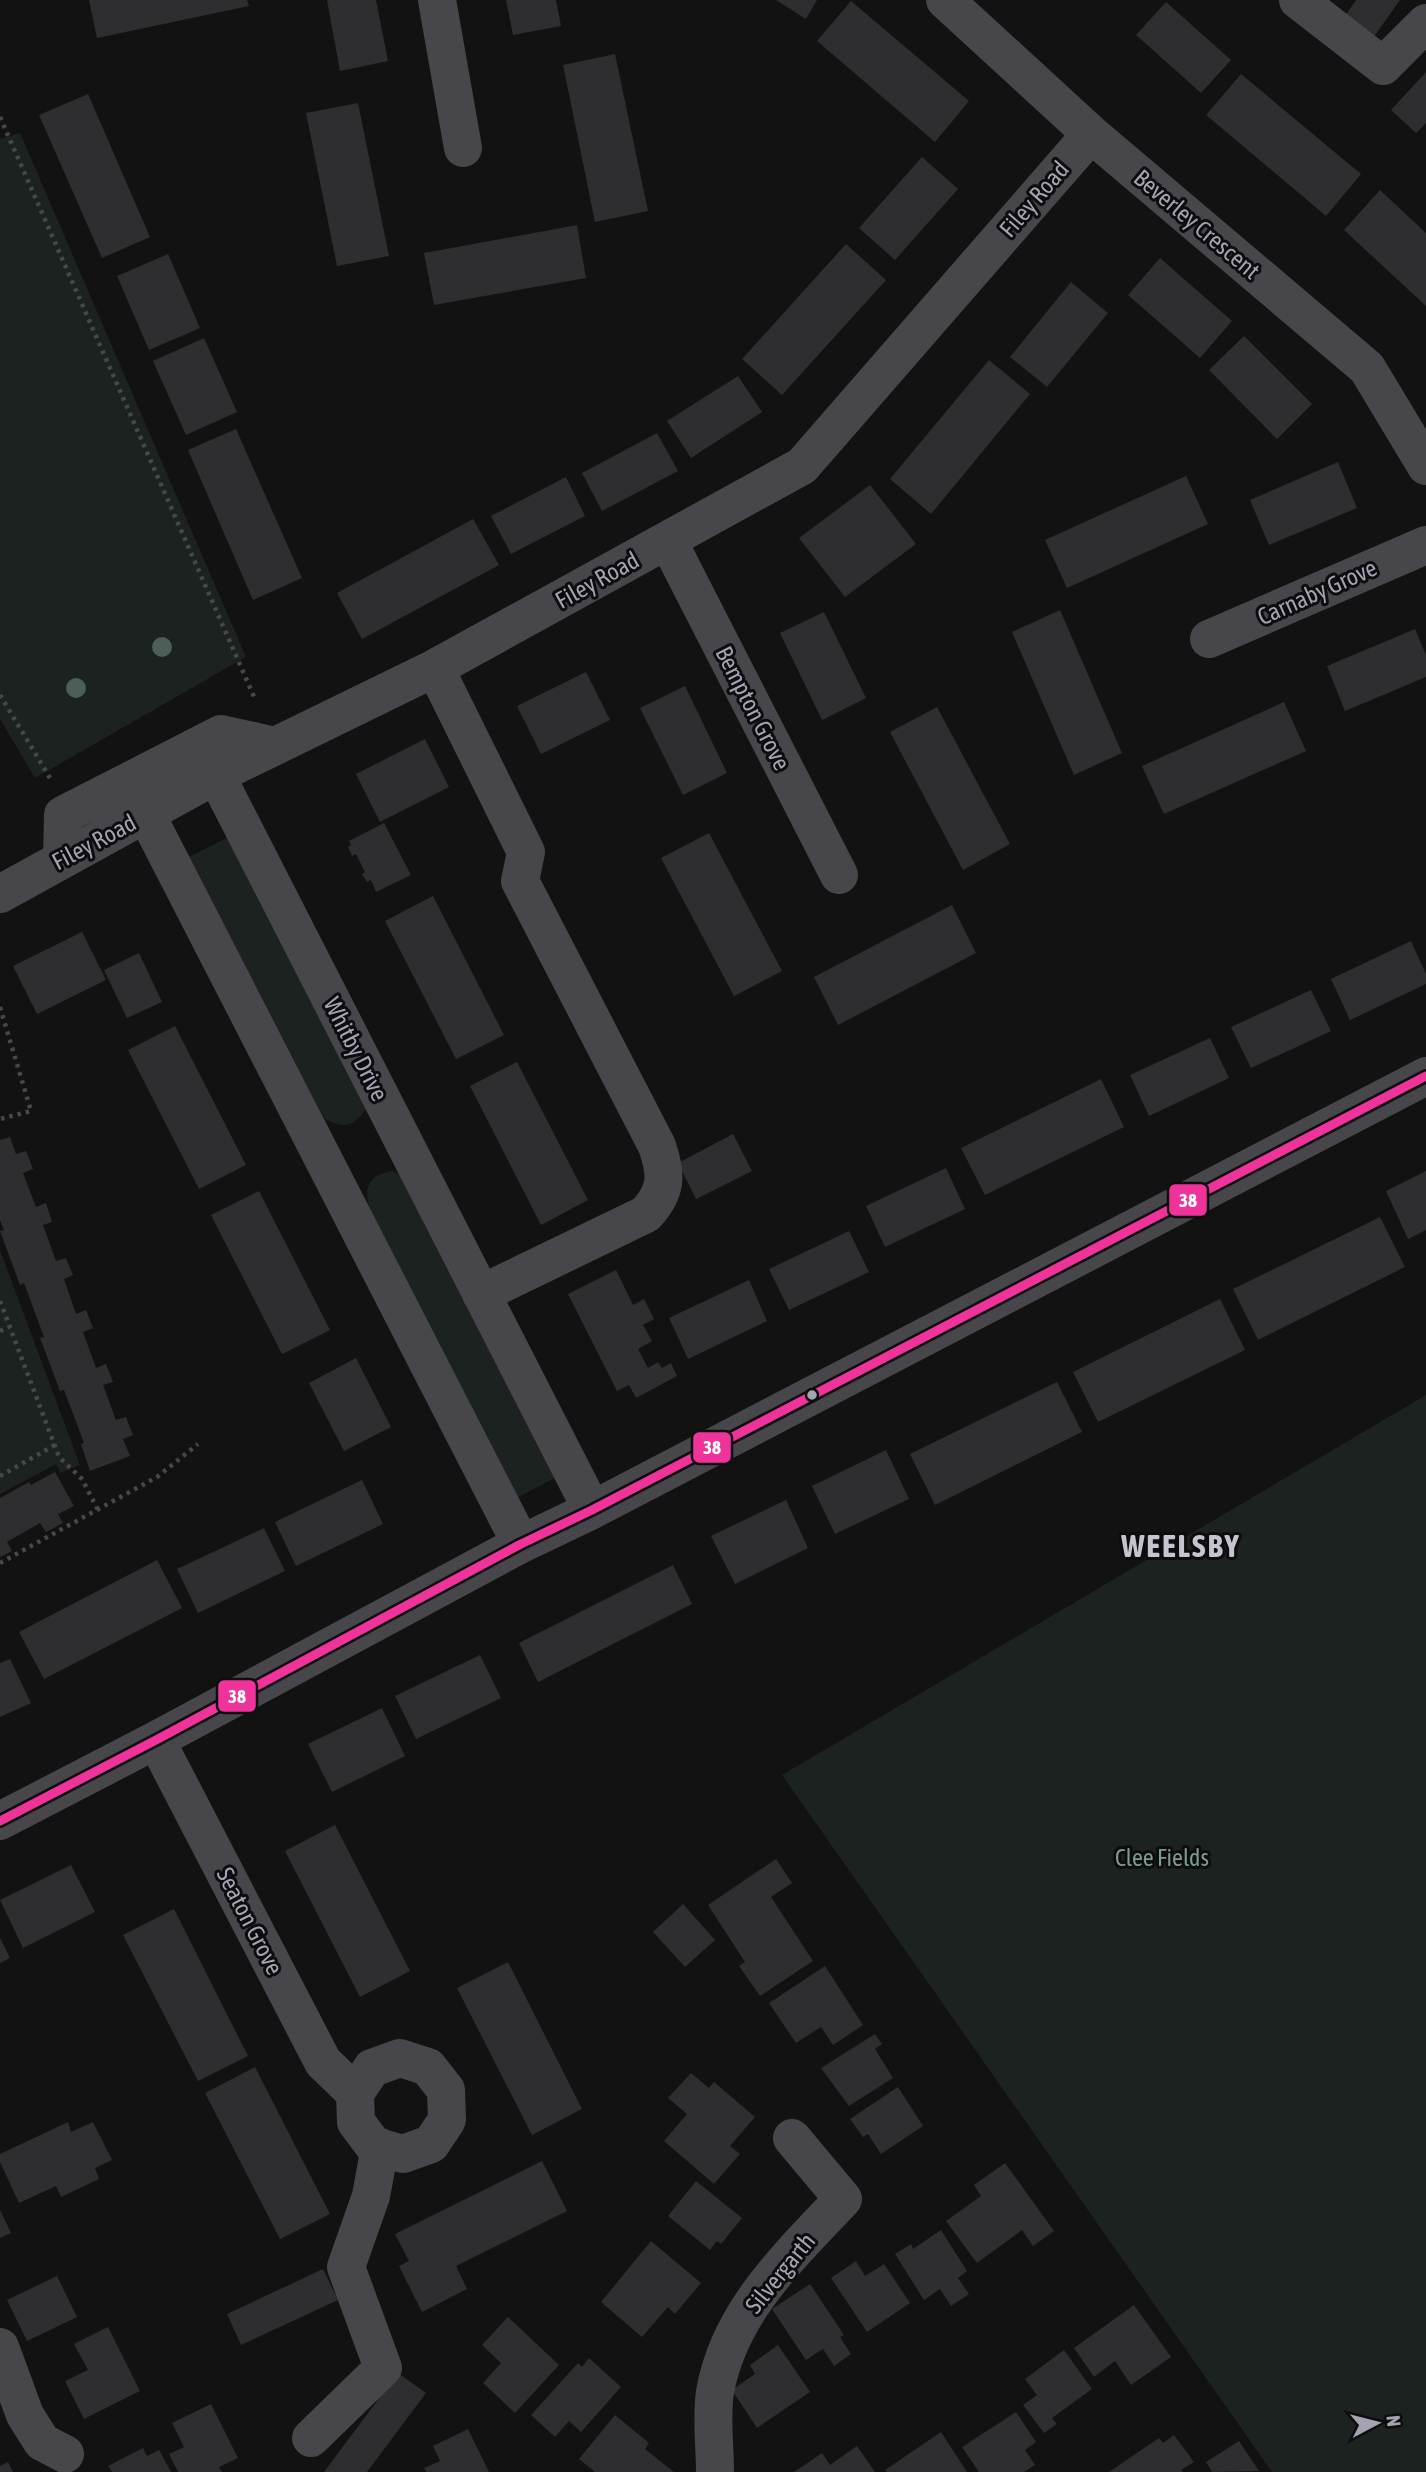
<svg xmlns="http://www.w3.org/2000/svg" width="1426" height="2472" viewBox="0 0 1426 2472" font-family="'Asap Condensed',sans-serif">
	<style>
		.green { fill: #1c2220 }
		.building { fill: #2e2e30 }
		.lines { fill: none; stroke-linecap: round; stroke-linejoin: round }
		.path { stroke: #48484c; stroke-width: 4.5; stroke-dasharray: 3.5 5; stroke-linecap: butt }
		.minor { stroke: #47464a; stroke-width: 38 }
		.bus-1-casing { stroke: #0d0c0e; stroke-width: 14 }
		.bus-1 { stroke: #ef339a; stroke-width: 9 }
		.tree { fill: #4c5e55 }
		.bus-dot { fill: #a5a3b2; stroke: #0d0c0e; stroke-width: 2.5 }
		.labels { text-anchor: middle; dominant-baseline: central; stroke-width: 6; stroke-linejoin: round; paint-order: stroke }
		.street-label { font-size: 24px; fill: #a5a3b2; stroke: #0d0c0e }
		.park-label { font-size: 24px; fill: #7b9d8b; stroke: #0d0c0e }
		.district-label { font-size: 32px; font-weight: bold; letter-spacing: 2px; fill: #c6c4cf; stroke: #0d0c0e }
		.line-badge { stroke: #0d0c0e; stroke-width: 2.5 }
		.badge-label { font-size: 19px; text-anchor: middle; font-weight: bold; fill: #fff }
	</style>
	<rect width="100%" height="100%" fill="#121212"/>
	<!-- green -->
	<path class="green" d="M20,133l226,524 -211,121 -35,-59v-580z
		M233,835l134,272c-12,20 -23,23 -43,11l-135,-261z
		M392,1171l12,5 155,300 -41,21 -148,-288c-7,-22 -1,-34 22,-38z
		M0,1250l80,215 -20,8 -4,-9 -56,30z
		M1426,1395v1077h-154l-490,-697z"/>
	<!-- building -->
	<path class="building" d="M89,0h158l2,6 -152,32z
		M327,0h49l12,61 -48,10z
		M506,0h50l5,26 -48,9z
		M776,0h41l-11,19z
		M1356,0h44l-27,38 -28,-22z
		M851,1l118,100 -34,41 -118,-101z
		M1166,2l65,58 -30,33 -65,-58z
		M615,54l33,157 -53,11 -32,-157z
		M1426,72v51l-10,10 -25,-23z
		M1241,74l120,100 -35,42 -120,-101z
		M88,94l62,143 -48,21 -63,-143z
		M358,103l31,153 -52,10 -31,-153z
		M922,157l36,32 -63,71 -36,-32z
		M1380,190l46,43v73l-82,-76z
		M577,225l9,53 -152,27 -10,-52z
		M846,244l40,36 -104,115 -40,-36z
		M168,254l32,74 -51,22 -32,-74z
		M1160,258l72,63 -32,37 -72,-63z
		M1071,282l37,31 -61,74 -37,-30z
		M1244,336l68,68 -35,35 -68,-69z
		M204,338l33,74 -51,23 -33,-74z
		M989,360l41,34 -99,120 -41,-35z
		M738,376l24,36 -71,46 -24,-37z
		M236,429l66,149 -49,22 -65,-150z
		M657,433l21,38 -76,40 -20,-38z
		M1338,462l19,46 -88,37 -19,-45z
		M1186,476l22,48 -141,64 -22,-48z
		M566,477l19,39 -74,38 -20,-38z
		M870,485l46,59 -71,53 -46,-59z
		M473,519l26,46 -137,74 -25,-46z
		M1060,610l62,143 -48,22 -62,-143z
		M824,612l42,86 -44,22 -42,-87z
		M1415,629l11,26v22l-81,34 -18,-45z
		M586,672l24,48 -69,34 -24,-48z
		M685,686l42,87 -44,22 -43,-87z
		M1284,702l22,49 -142,63 -22,-48z
		M937,707l73,137 -47,26 -73,-138z
		M425,739l24,48 -69,35 -24,-48z
		M384,823l27,52 -35,17 -5,-12 -4,2 -5,-8 3,-2 -9,-18 -4,2 -4,-9 3,-2 -2,-4z
		M709,833l73,138 -48,25 -73,-138z
		M433,896l71,139 -48,24 -71,-138z
		M952,905l24,48 -138,72 -24,-48z
		M82,932l24,48 -69,34 -24,-48z
		M1411,941l15,33v10l-76,36 -19,-41z
		M139,953l23,49 -35,16 -23,-48z
		M1311,990l20,41 -80,37 -20,-41z
		M175,1026l71,139 -47,24 -71,-139z
		M1210,1038l19,40 -80,38 -19,-41z
		M517,1062l71,138 -47,25 -71,-139z
		M1101,1079l23,48 -139,68 -24,-47z
		M733,1134l19,37 -56,28 -18,-36z
		M10,1137l6,17 10,-3 7,18 -10,4 13,34 10,-4 6,19 -9,3 13,36 10,-3 7,17 -9,4 12,35 10,-4 7,18 -10,4 13,36 10,-4 7,18 -10,3 13,35 10,-3 7,18 -10,4 7,17 -40,15 -9,-27 3,-1 -20,-53 -4,1 -20,-53 4,-1 -20,-54 -4,2 -20,-54 4,-1 -4,-10v-80z
		M946,1168l19,41 -80,38 -19,-41z
		M1426,1171v59l-18,9 -22,-48z
		M259,1191l71,139 -48,24 -71,-139z
		M1380,1217l25,50 -147,73 -25,-51z
		M849,1231l20,41 -80,38 -20,-41z
		M616,1270l17,35 11,-6 10,20 -11,6 9,16 -14,8 10,19 10,-6 4,6 9,-5 6,13 -41,22 -7,-13 -12,6 -49,-97z
		M749,1280l18,41 -79,38 -19,-41z
		M1220,1299l25,51 -147,72 -25,-50z
		M356,1358l35,69 -47,24 -35,-68z
		M1057,1382l25,50 -147,73 -25,-51z
		M886,1450l23,49 -74,35 -23,-48z
		M55,1472l19,34 -16,8 5,9 -17,9 -6,-9 -33,19 5,9 -12,6v-59l29,-16 2,3z
		M362,1480l21,44 -87,42 -21,-44z
		M786,1500l22,48 -73,36 -24,-48z
		M264,1528l21,43 -87,42 -21,-44z
		M157,1560l25,48 -138,71 -25,-47z
		M673,1565l19,39 -154,78 -19,-39z
		M480,1655l21,43 -85,41 -21,-43z
		M10,1659l21,44 -31,14v-54z
		M382,1708l23,48 -73,36 -24,-48z
		M335,1825l75,146 -50,26 -75,-146z
		M776,1859l16,24 -21,14 42,64 -53,35 -21,-30 6,-4 -37,-57z
		M71,1865l24,47 -72,36 -23,-48z
		M683,1904l32,36 -30,27 -32,-35z
		M174,1909l74,147 -50,25 -75,-146z
		M0,1938l10,20 -10,5z
		M508,1962l74,147 -50,26 -75,-147z
		M825,1966l38,59 -30,20 -12,-18 -25,16 -27,-40z
		M875,2034l7,10 -7,5 18,29 -44,28 -28,-38z
		M255,2067l75,147 -50,25 -75,-146z
		M691,2073l18,15 5,-6 41,35 -25,29 10,8 -26,30 -50,-43 23,-27 -19,-16z
		M898,2087l25,39 -42,28 -13,-20 -5,3 -13,-18z
		M68,2122l3,10 22,-10 19,38 -17,8 4,11 -38,18 -5,-11 -37,17 -19,-41v-8z
		M542,2161l25,50 -111,55 11,23 -45,23 -23,-46 10,-5 -14,-27z
		M1005,2163l49,68 -21,15 -11,-16 -45,33 -31,-42 35,-25 -7,-11z
		M696,2181l46,37 -21,26 -4,-3 -7,9 -42,-34z
		M0,2210l11,23 -11,5z
		M941,2230l26,41 -9,7 11,16 -18,12 -11,-17 -16,11 -29,-46 16,-10 2,5z
		M651,2241l50,42 -26,31 -7,-7 -26,30 -41,-35z
		M856,2261l9,15 19,-12 26,39 -43,29 -36,-54z
		M323,2269l15,31 -97,45 -14,-31z
		M57,2276l20,41 -50,24 -20,-41z
		M810,2284l34,51 -4,2 11,17 -17,12 -11,-17 -17,11 -34,-51z
		M1134,2305l37,52 -40,28 -16,-24 -21,16 -20,-29z
		M508,2317l51,48 -44,48 -32,-30 18,-20 -19,-18z
		M108,2327l32,64 -56,28 -19,-38 23,-11 -14,-26z
		M778,2345l32,47 -53,36 -25,-38 23,-16 -5,-9z
		M1064,2350l28,39 -40,29 5,6 -13,9 -21,-28 14,-10 -12,-16z
		M589,2358l32,29 -40,45 -12,-11 -14,16 -24,-22 47,-52 4,4z
		M398,2373l28,20 -59,79h-43z
		M211,2404l27,54 -19,9 3,5h-44l-9,-18 15,-7 -12,-24z
		M1016,2412l20,30 -11,8 10,15 -11,7h-45l-17,-25z
		M615,2415l34,28 -4,6 29,23h-79l-16,-13z
		M468,2429l21,43h-63l-2,-4 16,-7 -7,-15z
		M941,2432l26,40h-80l-2,-2z
		M1174,2435l20,27 -13,8 2,2h-74l50,-34 4,5z
		M1239,2441l20,30 -47,1 -6,-10z
		M857,2446l18,26h-81l28,-19 8,12z
		M143,2448l4,8 12,-6 12,22h-59l-4,-6z
		M8,2462l5,10h-13v-6z"/>
	<g class="lines">
		<!-- path -->
		<path class="path" d="M0,117l255,582
			M0,695l50,83
			M0,1007l31,104 -31,8
			M0,1301l59,156 23,22 16,31
			M0,1331l9,-4
			M0,1476l55,-31
			M0,1563l157,-86 41,-33"/>
		<!-- minor -->
		<path class="minor" d="M437,0l26,148
			M945,0l146,134 276,234 59,98
			M1298,0l85,66 43,-43
			M668,541l171,334
			M1209,639l217,-94
			M435,668l91,184 -6,29 137,265c10,29 10,45 -11,68l-165,80
			M216,775l376,735
			M146,814l375,730
			M62,859l1,-44 158,-81 54,12
			M0,894l216,-119 219,-107 367,-202 289,-332
			M156,1740l167,322 32,31 1,29 18,24 29,8 28,-10 16,-24 -1,-30 -18,-23 -28,-9 -28,10 -17,25
			M0,1821l156,-81 365,-196 71,-34 834,-434
			M0,2347l25,68 17,27 23,12
			M311,2438l72,-70 -37,-101 25,-71 9,-49
			M715,2472c0,-26 -4,-55 0,-80 14,-81 75,-136 128,-193l-51,-61"/>
		<defs>
			<path id="bus-1" d="M0,1821l156,-81 365,-196 71,-34 834,-434"/>
		</defs>
		<!-- bus-1 casing -->
		<use href="#bus-1" class="bus-1-casing"/>
		<!-- bus-1 -->
		<use href="#bus-1" class="bus-1"/>
	</g>
	<!-- trees -->
	<g class="tree">
		<circle cx="162" cy="647" r="10"/>
		<circle cx="76" cy="688" r="10"/>
	</g>
	<!-- markers -->
	<circle class="bus-dot" cx="812" cy="1395" r="6"/>
	<g class="labels">
		<!-- street labels -->
		<g class="street-label">
			<text transform="translate(1034 199) rotate(-49)">Filey Road</text>
			<text transform="translate(1197 224) rotate(40)">Beverley Crescent</text>
			<text transform="translate(597 580) rotate(-29)">Filey Road</text>
			<text transform="translate(1317 592) rotate(-24)">Carnaby Grove</text>
			<text transform="translate(753 708) rotate(63)">Bempton Grove</text>
			<text transform="translate(94 842) rotate(-28)">Filey Road</text>
			<text transform="translate(356 1049) rotate(63)">Whitby Drive</text>
			<text transform="translate(250 1921) rotate(63)">Seaton Grove</text>
			<text transform="translate(780 2273) rotate(-51)">Silvergarth</text>
		</g>
		<!-- park labels -->
		<g class="park-label">
			<text x="1162" y="1857">Clee Fields</text>
		</g>
		<!-- district labels -->
		<g class="district-label">
			<text x="1181" y="1545">WEELSBY</text>
		</g>
	</g>
	<g class="line-badge">
		<rect x="1168" y="1183" width="40" height="34" rx="7" fill="#ef339a"/>
		<rect x="692" y="1431" width="40" height="33" rx="7" fill="#ef339a"/>
		<rect x="217" y="1679" width="40" height="34" rx="7" fill="#ef339a"/>
	</g>
	<g class="badge-label">
		<text x="1188" y="1207">38</text>
		<text x="712" y="1454">38</text>
		<text x="237" y="1703">38</text>
	</g>
	<!-- north arrow -->
	<g transform="translate(1377 2423) rotate(83)" stroke="#0d0c0e" stroke-width="5" paint-order="stroke">
	<path d="M0-5L12 26L0 18L-12 26Z" fill="#a5a3b2"/>
	<text y="-10" font-size="19" font-weight="bold" text-anchor="middle" fill="#a5a3b2">N</text>
	</g>
</svg>
